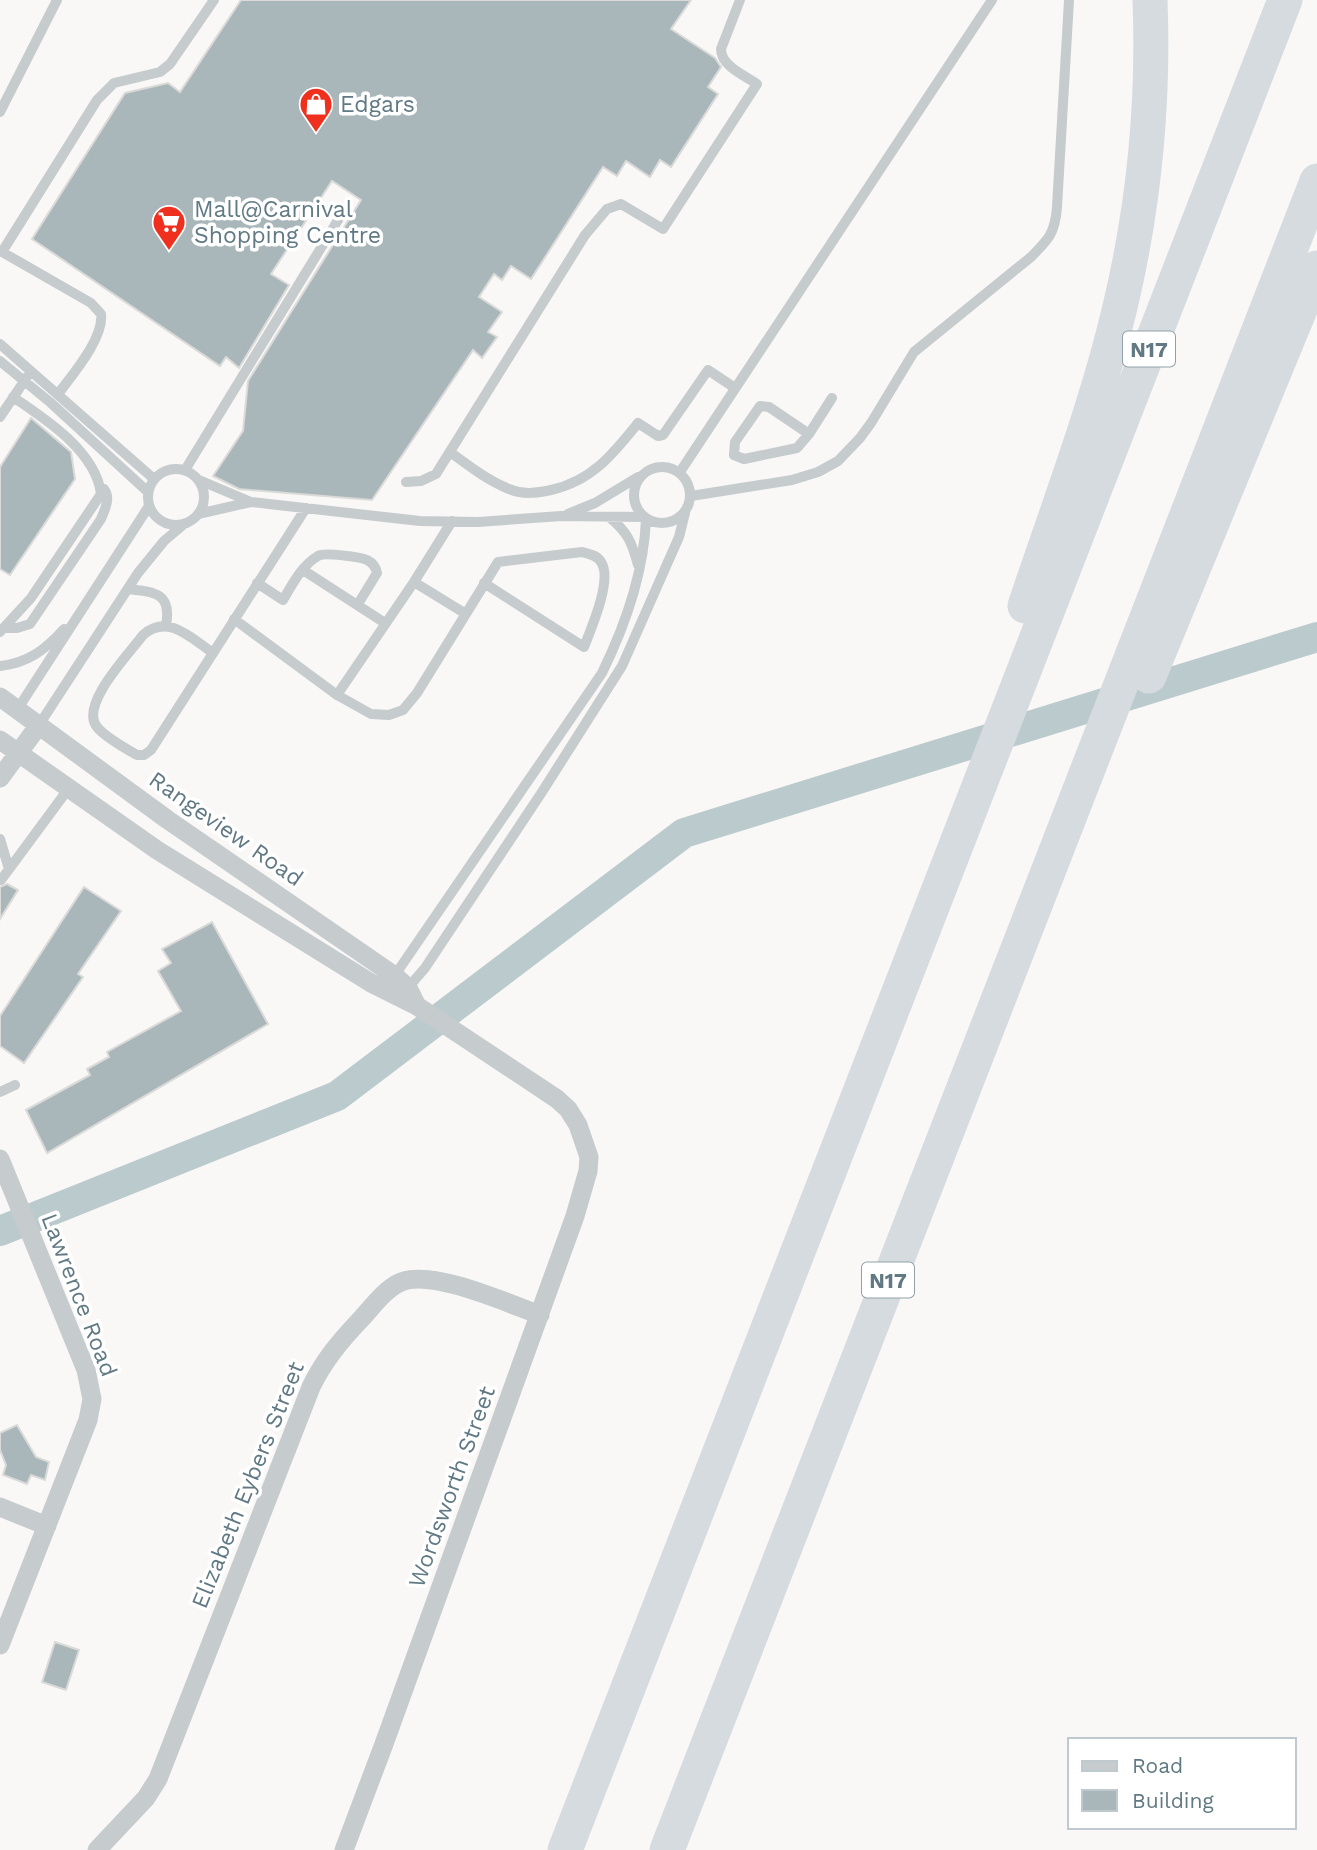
<svg xmlns="http://www.w3.org/2000/svg" width="1317" height="1850" viewBox="0 0 1317 1850" font-family="'Work Sans',sans-serif">
	<style>
		.lines { fill: none; stroke-linecap: round; stroke-linejoin: round }
		.river { stroke: #bbcbcd; stroke-width: 30 }
		.building { fill: #a9b6ba; stroke: #dadad8; stroke-width: 2 }
		.lane { stroke: #c6cbce; stroke-width: 10 }
		.street { stroke: #c6cbce; stroke-width: 19 }
		.highway { stroke: #d5dbde; stroke-width: 35 }
		.labels { text-anchor: middle; dominant-baseline: central; stroke-width: 7; stroke-linejoin: round; paint-order: stroke }
		.shield { fill: #fff; stroke: #90a1a8; stroke-width: 2 }
		.shield-label { font-size: 21px; font-weight: bold; fill: #617983 }
		.poi-label { font-size: 23px; fill: #617983; stroke: #fff; text-anchor: start }
		.street-label { font-size: 23px; fill: #617983; stroke: #fff }
	</style>
	<rect width="100%" height="100%" fill="#f9f8f6"/>
	<g class="lines">
		<!-- river -->
		<path class="river" d="M0,1231l337,-135 347,-263 633,-196"/>
	</g>
	<!-- building -->
	<path class="building" d="M241,0h450l-20,29 44,29 6,9 -13,20 10,7 -47,73 -11,-7 -10,17 -24,-16 -9,15 -14,-9 -72,112 -20,-13 -9,14 -8,-6 -15,23 23,15 -14,20 9,5 -15,21 -9,-8 -101,150 -133,-11 -26,-13 30,-45 5,-50 113,-181 -29,-19 -61,93 18,11 -50,83 -13,-11 -6,9 -188,-127 93,-146 43,-10 12,9z
		M31,418l40,34 4,27 -65,96 -10,-6v-102z
		M7,884l11,6 -18,29v-32z
		M84,887l37,24 -43,63 5,3 -59,86 -24,-17v-30z
		M212,922l56,102 -221,129 -21,-43 64,-35 -3,-6 22,-12 -2,-5 74,-41 -23,-40 13,-8 -9,-14z
		M17,1425l19,32 13,5 -4,18 -14,-5 -4,9 -24,-9 3,-10 -6,-15v-17z
		M55,1642l24,8 -13,40 -24,-8z"/>
	<g class="lines">
		<!-- lane -->
		<path class="lane" d="M0,112l57,-112
			M0,344l154,135
			M0,361l51,42 97,89
			M58,394c15,-20 46,-56 43,-80l-10,-11 -89,-51 95,-152 17,-17 46,-11 10,-8 44,-64
			M0,417l27,-40
			M809,434l-40,-27 -9,-1 -25,36 -1,13 10,4 53,-11 12,-14 23,-36
			M450,452c19,14 37,28 59,37 14,6 28,4 42,1 41,-9 62,-36 87,-67l20,13 5,-1 45,-65 27,18
			M634 495a28 28 0 1 1 56 0a28 28 0 1 1-56 0Z
			M148 497a28 28 0 1 1 56 0a28 28 0 1 1-56 0Z
			M185,470l161,-263
			M680,472l312,-472
			M199,480l52,22 169,19 58,1 83,-6 83,1
			M406,482l15,-1 15,-7 149,-239 22,-26 14,-5 42,25 94,-145c-13,-9 -36,-18 -36,-35l19,-49
			M691,496l101,-16 26,-8 20,-11 22,-23 11,-15 43,-71 117,-95c18,-18 24,-24 26,-50l12,-207
			M198,514l53,-12
			M568,514l27,-11 43,-26
			M609,517c19,15 23,26 29,48
			M303,570l82,53
			M414,582l52,32
			M257,583l26,17c9,-15 19,-35 35,-44 6,-4 42,1 49,4 6,3 9,7 10,13l-19,31
			M128,589c27,3 44,4 38,36
			M234,619l103,76 34,19 18,1 14,-5 14,-17 81,-131 84,-10c7,2 15,3 19,10 12,17 -10,67 -17,85l-100,-64
			M5,628h12l13,-4 71,-105c4,-10 10,-21 3,-30
			M0,632l31,-34 70,-104c-5,-42 -55,-75 -88,-97
			M213,653c-22,-15 -45,-40 -70,-18 -14,19 -64,70 -46,92 9,11 28,21 40,28h7l7,-5 155,-242
			M0,666c28,-3 45,-16 64,-37
			M337,695l77,-113 38,-61
			M17,710l132,-204
			M39,725l99,-152 26,-32 19,-16
			M0,839l9,30
			M1,880l68,-92
			M393,978l209,-305c23,-47 42,-101 44,-154
			M406,990l19,-22 117,-176 80,-126 57,-129 6,-24
			M0,1092l15,-7"/>
		<!-- street -->
		<path class="street" d="M0,697l168,123 227,156 13,12 9,18
			M0,740l157,110 214,133 46,23 140,93 11,10 10,16 11,32 -1,14 -13,45 -191,528 -40,106
			M0,778l39,-53
			M0,1159l86,211 6,29 -4,21 -88,225
			M0,1507l47,19
			M97,1850l49,-52 12,-19 153,-392c13,-27 30,-47 51,-69 11,-12 23,-29 39,-36 31,-13 106,21 139,33"/>
		<!-- highway -->
		<path class="highway" d="M1025,606c33,-99 71,-197 95,-299 24,-101 34,-204 30,-307
			M1149,676l168,-408
			M565,1850l720,-1850
			M667,1850l650,-1669"/>
	</g>
	<!-- icons -->
	<defs>
		<symbol id="shop-pin" viewBox="-11 -11 22 30"><path d="M0 17L-7.5 6A9.5 9.5 0 1 1 7.5 6Z" fill="#f0301e" stroke="#fff"/><path d="M-5-2.5h2.3a2.7 3.5 0 0 1 5.4 0H5L5.5 6h-11ZM-1.5-2.5h3a1.5 2.3 0 0 0-3 0Z" fill="#fff"/></symbol>
		<symbol id="supermarket-pin" viewBox="-11 -11 22 30"><path d="M0 17L-7.5 6A9.5 9.5 0 1 1 7.5 6Z" fill="#f0301e" stroke="#fff"/><path d="M-6-5.5h2.5l.6 2H6L4.5 2H-2.5L-4.4-4H-6ZM-1.5 3.2a1.3 1.3 0 1 0 .1 0ZM3 3.2a1.3 1.3 0 1 0 .1 0Z" fill="#fff"/></symbol>
	</defs>
	<g fill-rule="evenodd">
		<use href="#shop-pin" x="297" y="85" width="38" height="52"/>
		<use href="#supermarket-pin" x="150" y="203" width="38" height="52"/>
	</g>
	<g class="labels">
		<!-- shield labels -->
		<g class="shield">
			<rect x="1123" y="331.5" width="52" height="35" rx="5"/>
			<rect x="862" y="1262.5" width="52" height="35" rx="5"/>
		</g>
		<g class="shield-label">
			<text x="1149" y="349">N17</text>
			<text x="888" y="1280">N17</text>
		</g>
		<!-- poi labels -->
		<g class="poi-label">
			<text x="340" y="104">Edgars</text>
			<text x="194" y="209">Mall@Carnival<tspan x="194" dy="26">Shopping Centre</tspan></text>
		</g>
		<!-- street labels -->
		<g class="street-label">
			<text transform="translate(226 829) rotate(35)">Rangeview Road</text>
			<text transform="translate(79 1295) rotate(69)">Lawrence Road</text>
			<text transform="translate(248 1485) rotate(-68)">Elizabeth Eybers Street</text>
			<text transform="translate(452 1487) rotate(-70)">Wordsworth Street</text>
		</g>
	</g>
	<!-- legend -->
	<rect x="1068" y="1738" width="228" height="91" fill="#ffffff" stroke="#c0c9cd" stroke-width="2"/>
	<rect x="1082" y="1761" width="35" height="10" fill="#c6cbce" stroke="#c0c9cd" stroke-width="2"/>
	<text x="1132" y="1773" font-size="21" fill="#617983">Road</text>
	<rect x="1082" y="1790" width="35" height="21" fill="#a9b6ba" stroke="#c0c9cd" stroke-width="2"/>
	<text x="1132" y="1808" font-size="21" fill="#617983">Building</text>
</svg>
